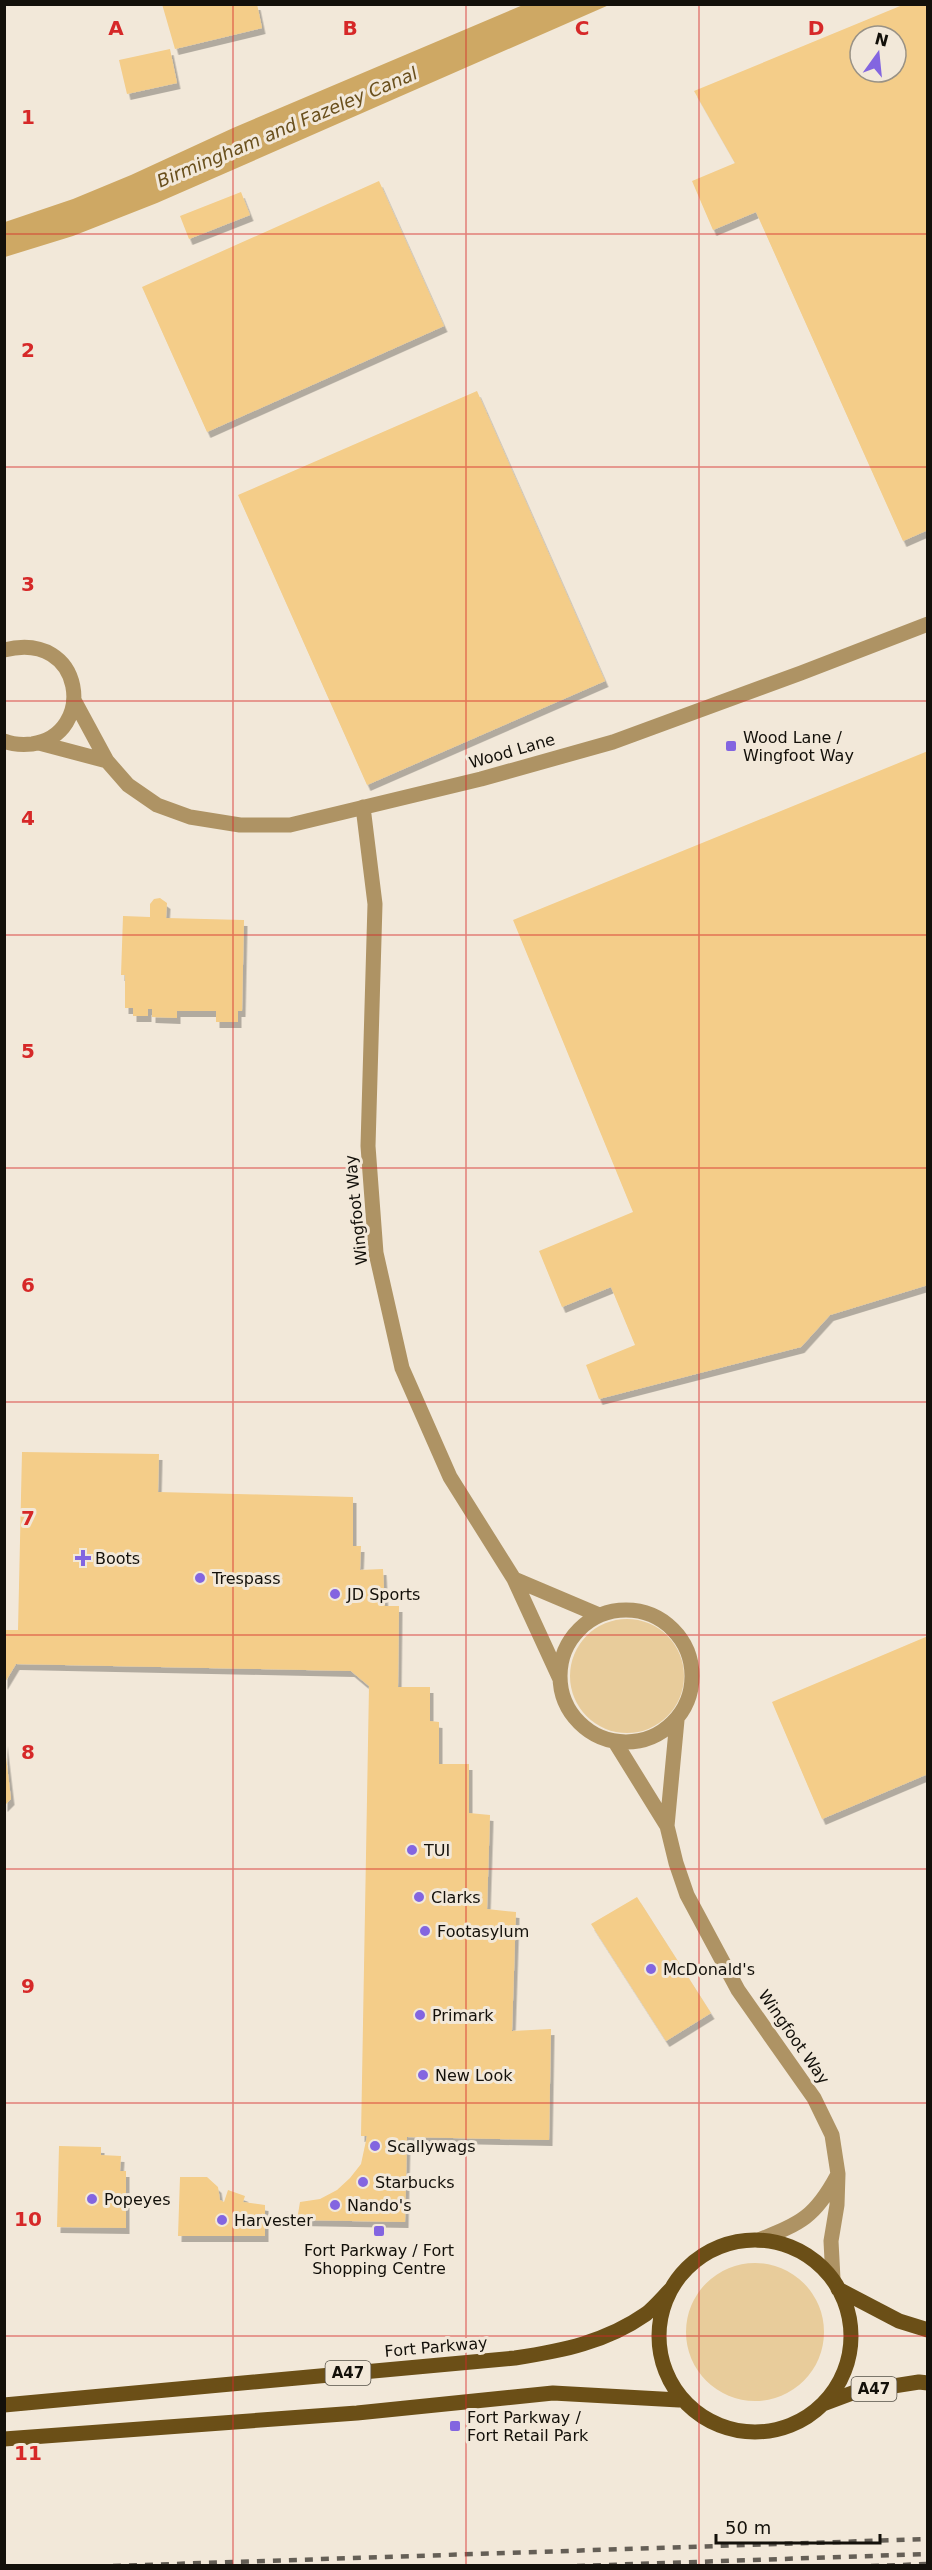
<svg xmlns="http://www.w3.org/2000/svg" width="932" height="2570" viewBox="0 0 932 2570" font-family="'DejaVu Sans',sans-serif">
	<style>
		.green { fill: #e8cc9b }
		.water { fill: #cea864 }
		.building { fill: #f4cd89; fill-rule: evenodd; filter: url(#shadow) }
		.lines { fill: none; stroke-linecap: round; stroke-linejoin: round }
		.minor { stroke: #ae9364; stroke-width: 15 }
		.primary { stroke: #6b4f17; stroke-width: 15 }
		.rail { stroke: #655f56; stroke-width: 4.5; stroke-dasharray: 8 8; stroke-linecap: butt }
		.grid { fill: none; stroke: #d62828; stroke-width: 1.5; stroke-opacity: 0.55 }
		.poi-dot { fill: #8365e0; stroke: #f2e8d9; stroke-width: 2 }
		.labels { text-anchor: middle; dominant-baseline: central; stroke-width: 6; stroke-linejoin: round; paint-order: stroke }
		.shield { fill: #f2e8d9; stroke: #565148; stroke-width: 1.5 }
		.shield-label { font-size: 15px; font-weight: bold; fill: #13100a }
		.poi-label { font-size: 16px; fill: #13100a; stroke: #f2e8d9; text-anchor: start }
		.street-label { font-size: 16px; fill: #13100a; stroke: #f2e8d9 }
		.water-label { font-size: 18px; font-style: italic; fill: #694f1c; stroke: #f2e8d9 }
		.grid-label { font-size: 20px; text-anchor: middle; font-weight: bold; fill: #d62828; stroke: #f2e8d9; stroke-width: 6; stroke-linejoin: round; paint-order: stroke }
	</style>
	<defs>
		<filter id="shadow"><feDropShadow dx="3.5" dy="6" stdDeviation="0" flood-color="#0004"/></filter>
	</defs>
	<rect width="100%" height="100%" fill="#f2e8d9"/>
	<!-- green -->
	<path class="green" d="M570 1676a57 57 0 1 1 114 0a57 57 0 1 1-114 0Z
		M686 2332a69 69 0 1 1 138 0a69 69 0 1 1-138 0Z"/>
	<!-- water -->
	<path class="water" d="M523,5h86l-452,198 -84,33 -68,21v-35l68,-23 58,-24 102,-47z"/>
	<!-- building -->
	<path class="building" d="M162,4h95l5,24 -87,21z
		M905,4h23v526l-25,11 -147,-329 -43,18 -21,-49 43,-18 -41,-72zM860,36h36v36h-36z
		M170,49l7,34 -50,11 -8,-34z
		M379,181l65,145 -237,106 -65,-145z
		M241,192l9,23 -61,24 -9,-23z
		M477,391l128,290 -238,104 -129,-290z
		M928,751v534l-98,30 -29,32 -202,52 -13,-34 49,-20 -24,-58 -49,20 -23,-56 94,-39 -120,-292z
		M160,898l7,5 -1,15 78,2 -2,91h-4v11h-22v-11h-39v7l-25,-1v-8h-4v7h-15v-8h-8v-33h-4l2,-59 27,1v-13l4,-5z
		M22,1452l137,2 -1,38 195,5v49h8l-1,24 23,-1 2,37h14l-1,81h32v34l9,1v42h30v49l21,2 -3,94 29,3 -4,119 39,-2 -2,111 -142,-3 -2,85 -108,-2 3,-18 20,-3 17,-9 13,-12 11,-14 6,-28h-6l8,-450 -18,-15 -335,-7 -12,20v-54h14z
		M928,1636v138l-106,45 -50,-117z
		M4,1740l7,59 -7,7z
		M637,1897l74,116 -45,28 -75,-117z
		M59,2146l42,1v8l20,1 -1,15h6v57l-69,-1z
		M180,2177h27l11,10 2,13 4,2 4,-12 17,6 -2,6 22,3v31h-87z"/>
	<g class="lines">
		<!-- minor -->
		<path class="minor" d="M4,650c81,-21 93,85 28,94 -10,1 -18,1 -28,-3
			M74,700l33,61 21,24 29,20 33,12 50,8h50l191,-46 132,-37 188,-69 127,-49
			M39,743l68,18
			M363,807l12,97 -7,242 8,107 26,115 48,109 64,102 46,100
			M514,1579l85,36
			M560 1676a66 66 0 1 1 132 0a66 66 0 1 1-132 0Z
			M677,1720l-10,106 9,37 11,32 51,95 76,108 18,37 6,39 -1,31 -6,36 2,38
			M615,1742l52,84
			M759,2240c42,-17 56,-23 78,-64"/>
		<!-- primary -->
		<path class="primary" d="M659 2336a96 96 0 1 1 192 0a96 96 0 1 1-192 0Z
			M838,2289l61,32 29,9
			M823,2404l32,-12 64,-10 9,1
			M4,2405l511,-47c47,-7 91,-16 131,-44 9,-7 18,-18 26,-26
			M4,2439l353,-26 196,-20 126,7"/>
		<!-- rail -->
		<path class="rail" d="M113,2566l815,-27
			M577,2566l351,-12
			M871,2566l57,-2"/>
	</g>
	<!-- grid -->
	<path class="grid" d="M233,4v2562M466,4v2562M699,4v2562M4,234h924M4,467h924M4,701h924M4,935h924M4,1168h924M4,1402h924M4,1635h924M4,1869h924M4,2103h924M4,2336h924"/>
	<!-- markers -->
	<g class="poi-dot">
		<rect x="725" y="740" width="12" height="12" rx="3"/>
		<path d="M80 1549h6v6h6v6h-6v6h-6v-6h-6v-6h6z"/>
		<circle cx="200" cy="1578" r="6"/>
		<circle cx="335" cy="1594" r="6"/>
		<circle cx="412" cy="1850" r="6"/>
		<circle cx="419" cy="1897" r="6"/>
		<circle cx="425" cy="1931" r="6"/>
		<circle cx="651" cy="1969" r="6"/>
		<circle cx="420" cy="2015" r="6"/>
		<circle cx="423" cy="2075" r="6"/>
		<circle cx="375" cy="2146" r="6"/>
		<circle cx="363" cy="2182" r="6"/>
		<circle cx="92" cy="2199" r="6"/>
		<circle cx="335" cy="2205" r="6"/>
		<circle cx="222" cy="2220" r="6"/>
		<rect x="373" y="2225" width="12" height="12" rx="3"/>
		<rect x="449" y="2420" width="12" height="12" rx="3"/>
	</g>
	<g class="labels">
		<!-- shield labels -->
		<g class="shield">
			<rect x="325.5" y="2361" width="45" height="24" rx="4.5"/>
			<rect x="851.5" y="2377" width="45" height="24" rx="4.5"/>
		</g>
		<g class="shield-label">
			<text x="348" y="2373">A47</text>
			<text x="874" y="2389">A47</text>
		</g>
		<!-- poi labels -->
		<g class="poi-label">
			<text x="743" y="737">Wood Lane /<tspan x="743" dy="18">Wingfoot Way</tspan></text>
			<text x="95" y="1558">Boots</text>
			<text x="212" y="1578">Trespass</text>
			<text x="347" y="1594">JD Sports</text>
			<text x="424" y="1850">TUI</text>
			<text x="431" y="1897">Clarks</text>
			<text x="437" y="1931">Footasylum</text>
			<text x="663" y="1969">McDonald's</text>
			<text x="432" y="2015">Primark</text>
			<text x="435" y="2075">New Look</text>
			<text x="387" y="2146">Scallywags</text>
			<text x="375" y="2182">Starbucks</text>
			<text x="104" y="2199">Popeyes</text>
			<text x="347" y="2205">Nando's</text>
			<text x="234" y="2220">Harvester</text>
			<text x="379" y="2250" text-anchor="middle">Fort Parkway / Fort<tspan x="379" dy="18">Shopping Centre</tspan></text>
			<text x="467" y="2417">Fort Parkway /<tspan x="467" dy="18">Fort Retail Park</tspan></text>
		</g>
		<!-- street labels -->
		<g class="street-label">
			<text transform="translate(512 751) rotate(-16)">Wood Lane</text>
			<text transform="translate(356 1210) rotate(-96)">Wingfoot Way</text>
			<text transform="translate(794 2037) rotate(55)">Wingfoot Way</text>
			<text transform="translate(436 2347) rotate(-5)">Fort Parkway</text>
		</g>
		<!-- water labels -->
		<g class="water-label">
			<text transform="translate(287 127) rotate(-23)">Birmingham and Fazeley Canal</text>
		</g>
	</g>
	<g class="grid-label">
		<text x="116" y="35">A</text>
		<text x="350" y="35">B</text>
		<text x="582" y="35">C</text>
		<text x="816" y="35">D</text>
		<text x="28" y="124">1</text>
		<text x="28" y="357">2</text>
		<text x="28" y="591">3</text>
		<text x="28" y="825">4</text>
		<text x="28" y="1058">5</text>
		<text x="28" y="1292">6</text>
		<text x="28" y="1525">7</text>
		<text x="28" y="1759">8</text>
		<text x="28" y="1993">9</text>
		<text x="28" y="2226">10</text>
		<text x="28" y="2460">11</text>
	</g>
	<!-- border -->
	<rect width="932" height="2570" fill="none" stroke="#13100a" stroke-width="12"/>
	<!-- north arrow -->
	<g transform="translate(878 54) rotate(15)"><circle r="28" fill="#f2e8d9" stroke="#999286" stroke-width="1.5"/>
	<path d="M0-4.5L10 22L0 15L-10 22Z" fill="#8365e0"/>
	<text y="-9" font-size="16" font-weight="bold" text-anchor="middle" fill="#13100a">N</text>
	</g>
	<!-- scale -->
	<path d="M716 2534v9h164v-9" fill="none" stroke="#13100a" stroke-width="3"/>
	<text x="725" y="2534" font-size="18" fill="#13100a" stroke="#f2e8d9" stroke-width="4.5" paint-order="stroke">50 m</text>
</svg>
